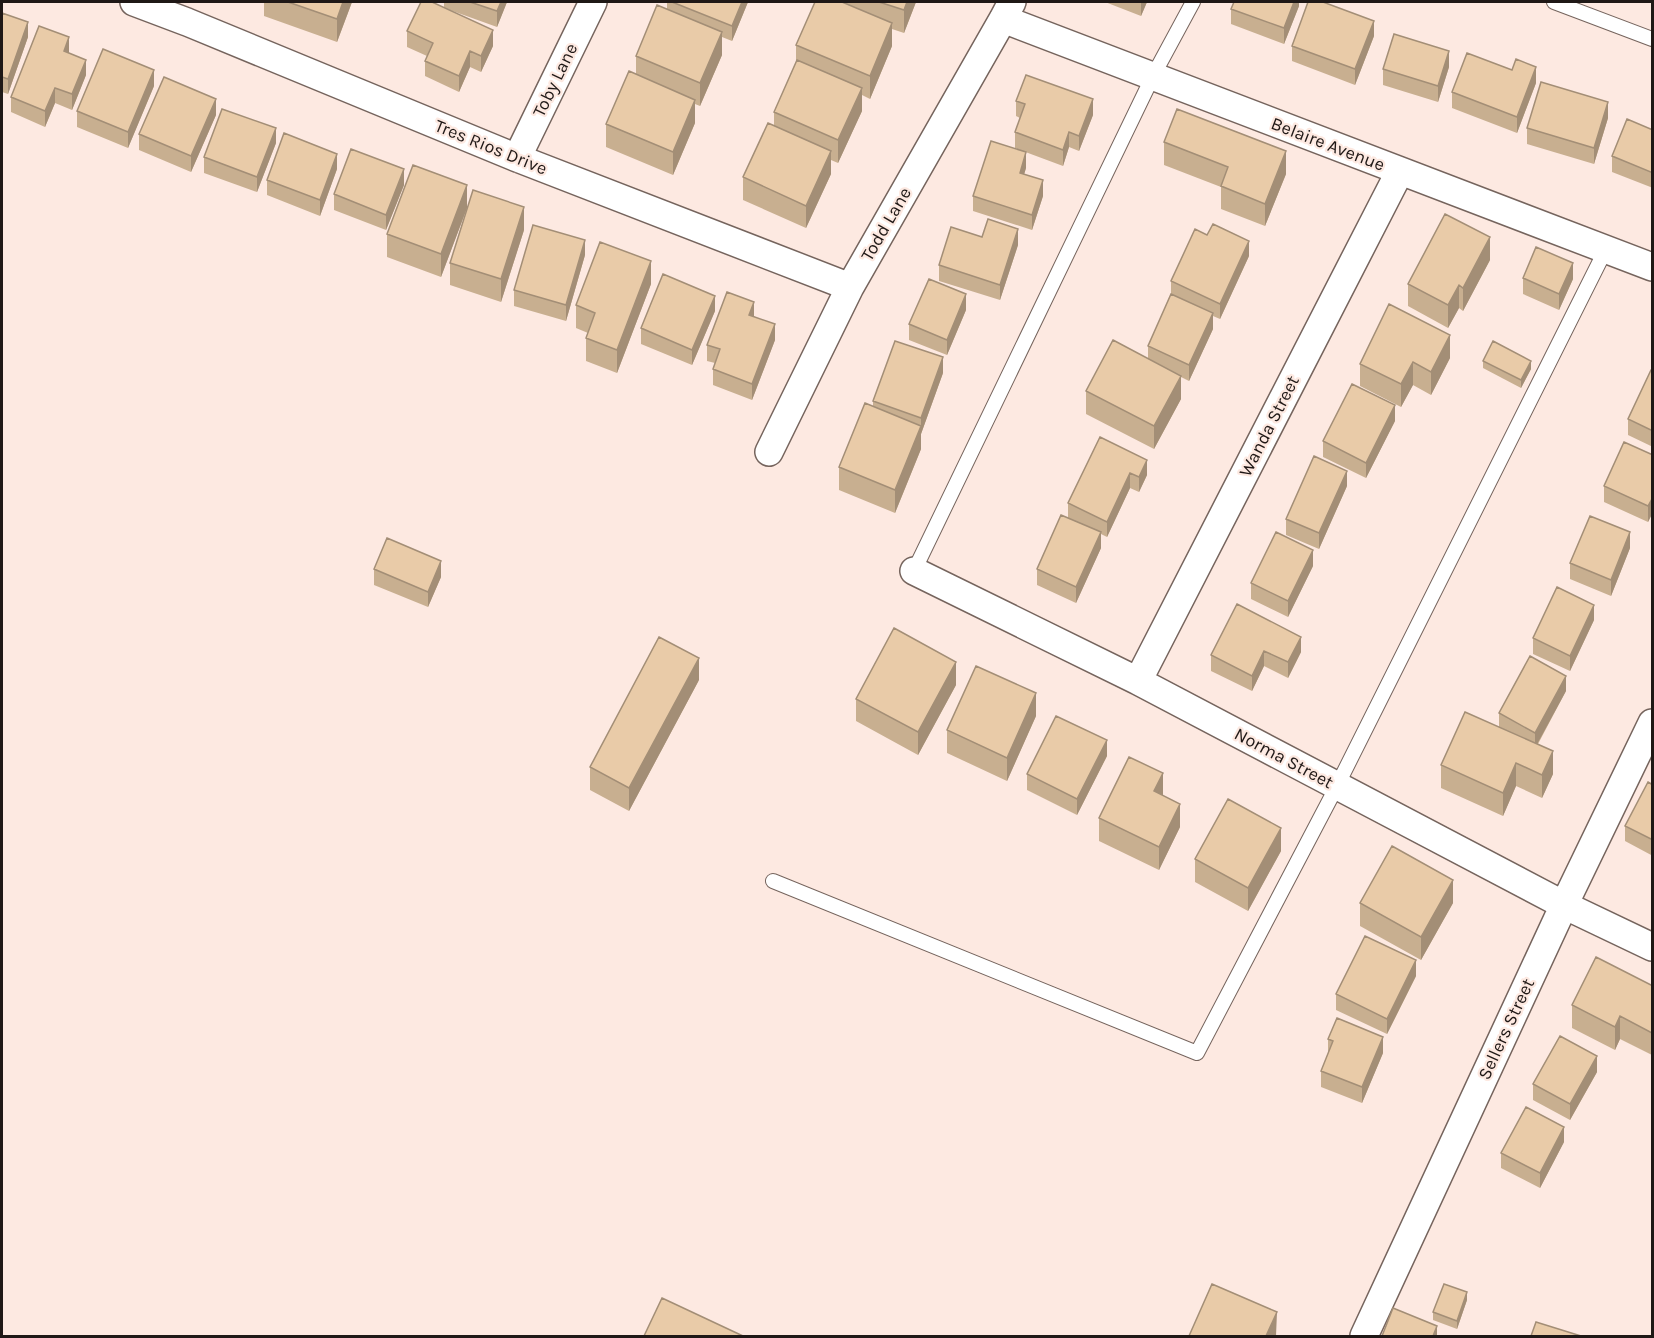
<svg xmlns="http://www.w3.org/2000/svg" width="1654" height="1338" viewBox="0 0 1654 1338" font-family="Karla,sans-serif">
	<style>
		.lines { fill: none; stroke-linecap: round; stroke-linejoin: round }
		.lane-casing { stroke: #75645d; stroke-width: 16 }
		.street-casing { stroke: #75645d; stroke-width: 30 }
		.lane { stroke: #fff; stroke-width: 14 }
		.street { stroke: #fff; stroke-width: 27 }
		.wall { fill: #c8af90 }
		.shaded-wall { fill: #a38e76 }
		.building { fill: #e9cba8; stroke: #a38e76; stroke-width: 1.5 }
		.labels { text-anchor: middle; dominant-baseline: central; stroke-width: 4.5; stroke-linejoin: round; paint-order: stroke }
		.street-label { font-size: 18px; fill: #1f1816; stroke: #fde9e1 }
	</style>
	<rect width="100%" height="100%" fill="#fde9e1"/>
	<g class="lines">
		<defs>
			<path id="lane" d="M1554,2l98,37
				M914,571l239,-495 40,-74
				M773,881l424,172 140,-267 269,-537"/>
			<path id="street" d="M134,2l53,20 330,136 333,129
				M1003,19l649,248
				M517,158l76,-156
				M769,452l81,-165 153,-268 9,-17
				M914,571l224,110 426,224 88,42
				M1138,681l262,-510
				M1364,1336l200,-431 88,-182"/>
		</defs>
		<!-- lane casing -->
		<use href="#lane" class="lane-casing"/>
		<!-- street casing -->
		<use href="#street" class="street-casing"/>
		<!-- lane -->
		<use href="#lane" class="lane"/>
		<!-- street -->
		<use href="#street" class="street"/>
	</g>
	<!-- wall -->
	<path class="wall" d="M264,2h88l-15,40 -73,-26z
		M444,2h63l-10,25 -50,-18 46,37 -12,26 -11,-5 -11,25 -34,-16v-15l2,-5 -20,-9v-16l37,-24z
		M667,2h81l-16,39 -10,-4v18l-22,51 -5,-2v19l-22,52 -67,-28v-23l30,-50v-18l31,-47z
		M815,2h101l-12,31 -12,-4v17l-22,53 -8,-4v16l-24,52 -7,-3v14l-25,54 -63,-28v-23l31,-52v-13l22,-50v-17z
		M1105,2h42l-6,14z
		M1299,2v4l-15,38 -53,-20v-15z
		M2,13l26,24 -20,57 -6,-2z
		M1374,36l-19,49 -63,-24v-15z
		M69,53l17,22 -14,35 -17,-7 -10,24 -34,-15v-15z
		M1449,67l-11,35 -55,-17v-16z
		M1536,83l-19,50 -65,-25v-16z
		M154,86l-26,62 -51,-21v-16z
		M1016,101l77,14 -14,36 -10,-4 -6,19 -48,-18v-16l5,-14 -4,-2z
		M216,115l-25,57 -52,-22v-16z
		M1608,118l-14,46 -67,-20v-16z
		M1653,130v58l-41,-16v-16z
		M1164,142l122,32 -21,52 -44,-17v-22l-57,-22z
		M276,143l-19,49 -53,-19v-16z
		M1026,168l-2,6 19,22 -11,34 -59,-19v-15z
		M337,169l-17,47 -53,-21v-15z
		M404,185l-18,45 -52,-20v-16z
		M467,208l-26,69 -54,-20v-23z
		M524,230l-23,72 -51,-17v-22z
		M982,237l36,8 -18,55 -61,-19v-16z
		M585,255l-19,66 -52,-15v-16z
		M1249,256l-29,63 -7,-3v13l-24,52 -8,-4v22l-27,50 -68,-35v-23l62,-32v-13l23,-51v-14z
		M1490,260l-27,51 -4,-3 -11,20 -40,-22v-22z
		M1523,278l50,1 -14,31 -36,-16z
		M651,284l-34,89 -31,-12v-23l2,-5 -12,-5v-23z
		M966,310l-19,45 -38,-15v-16z
		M715,311l-23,54 -51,-21v-16z
		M754,316l21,24 -23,60 -39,-15v-16l2,-6 -8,-2v-16z
		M1450,358l-19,37 -18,-10 -12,22 -41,-21v-22z
		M1483,361l48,8 -10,19 -38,-20z
		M1653,370v77l-25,-12v-16z
		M943,373l-22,61v15l-26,64 -56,-23v-23l34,-61v-5z
		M1395,421l-29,57 -43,-21v-16z
		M1100,437l47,38 -8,17 -9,-4 -23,49 -6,-3v14l-25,55 -39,-18v-16l31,-52v-14z
		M1653,455v57l-5,10 -44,-20v-16z
		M1347,486l-28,63 -33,-14v-16z
		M1630,548l-19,48 -41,-17v-16z
		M1313,566l-25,51 -37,-18v-16z
		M374,569l67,8 -13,30 -54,-22z
		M1594,620l-24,51 -37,-17v-16z
		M1301,637v15l-13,26 -24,-12 -12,25 -41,-20v-16z
		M699,680l-70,131 -39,-21v-23z
		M956,685l-38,70 -62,-34v-22z
		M1566,691l-28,53 15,30 -11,24 -26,-12 -13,30 -62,-28v-23l58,-38v-14z
		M1036,716l-29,65 -60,-28v-23z
		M1107,756l-30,59 -50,-25v-16z
		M1653,785v71l-28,-15v-15z
		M1163,796l17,31 -21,43 -60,-29v-23z
		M1281,851l-33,60 -53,-29v-23z
		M1360,903h93l-32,57 -61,-34z
		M1416,976l-29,58 -51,-24v-16z
		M1653,986l-1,69 -32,-16 -5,11 -43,-22v-23z
		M1328,1039l55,14 -21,50 -41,-16v-16l7,-17z
		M1597,1072l-27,48 -37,-20v-16z
		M1564,1142l-24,46 -39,-20v-15z
		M1467,1300l-10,29 -24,-9v-8z"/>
	<!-- shaded-wall -->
	<path class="shaded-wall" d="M343,2h9l-15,40v-23z
		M501,2h6l-10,25v-16z
		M742,2h6l-16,39v-15z
		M907,2h9l-12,31v-23z
		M1141,2h6l-6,14z
		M1294,2h5v4l-15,38v-16z
		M1374,21v15l-19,49v-16z
		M28,22v15l-20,57v-15z
		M892,23v23l-22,53v-23z
		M493,30v16l-12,26v-16z
		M722,32v23l-22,51v-23z
		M69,37v16l-5,-2z
		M470,51v16l-11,25v-16z
		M1449,51v16l-11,35v-16z
		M86,60v15l-14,35v-16z
		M1536,67v16l-19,50v-16z
		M154,70v16l-26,62v-16z
		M55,88v15l-10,24v-16z
		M862,88v23l-24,52v-23z
		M216,99v16l-25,57v-16z
		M1093,99v16l-14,36v-15z
		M695,100v23l-22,52v-23z
		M1608,102v16l-14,46v-16z
		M276,128v15l-19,49v-15z
		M1069,132v15l-6,19v-16z
		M831,151v23l-25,54v-22z
		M1286,151v23l-21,52v-22z
		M1026,152v16l-6,20v-15z
		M337,154v15l-17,47v-16z
		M404,169v16l-18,45v-15z
		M1043,180v16l-11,34v-15z
		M467,185v23l-26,69v-23z
		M524,207v23l-23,72v-23z
		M1018,229v16l-18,55v-15z
		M1490,237v23l-27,51v-23z
		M585,240v15l-19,66v-16z
		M1249,241v15l-29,63v-15z
		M651,261v23l-34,89v-23z
		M1573,263v16l-14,31v-16z
		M1459,285v23l-11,20v-23z
		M966,294v16l-19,45v-15z
		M715,296v15l-23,54v-15z
		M754,302v16l-5,-3z
		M1213,313v16l-24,52v-16z
		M775,324v16l-23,60v-16z
		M1450,335v23l-19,37v-23z
		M943,357v16l-22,61v15l-26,64v-23l26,-64v-8z
		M1531,361v8l-10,19v-8z
		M1413,362v23l-12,22v-23z
		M1181,376v23l-27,50v-23z
		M1395,405v16l-29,57v-15z
		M1147,460v15l-8,17v-15z
		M1347,471v15l-28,63v-16z
		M1130,473v15l-23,49v-15z
		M1653,497v15l-5,10v-16z
		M1101,532v16l-25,55v-16z
		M1630,532v16l-19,48v-16z
		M1313,550v16l-25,51v-16z
		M441,561v16l-13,30v-15z
		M1594,605v15l-24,51v-15z
		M1301,637v15l-13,26v-16z
		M1264,651v15l-12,25v-15z
		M699,658v22l-70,131v-23z
		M956,662v23l-38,70v-23z
		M1566,676v15l-31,57v-15z
		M1036,693v23l-29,65v-23z
		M1107,740v16l-30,59v-16z
		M1553,751v23l-11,24v-23z
		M1516,763v23l-13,30v-23z
		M1163,773v23l-9,-5z
		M1180,804v23l-21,43v-23z
		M1281,828v23l-33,60v-23z
		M1453,880v23l-32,57v-23z
		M1416,960v16l-29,58v-15z
		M1620,1016v23l-5,11v-23z
		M1653,1031v23l-1,1v-22z
		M1383,1037v16l-21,50v-16z
		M1597,1056v16l-27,48v-16z
		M1564,1127v15l-24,46v-15z
		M1467,1292v8l-10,29v-8z
		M1277,1312l-1,24h-10z
		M1437,1326v10h-4z"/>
	<!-- building -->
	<path class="building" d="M288,2h55l-6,17z
		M421,2h11l61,28 -12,26 -11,-5 -11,25 -34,-15 8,-18 -26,-12z
		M470,2h31l-4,9z
		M672,2h70l-10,24z
		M815,2h27l50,21 -22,53 -74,-31z
		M879,2h28l-3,8z
		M1234,2h60l-10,26 -53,-19z
		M1308,2h15l51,19 -19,48 -63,-23z
		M657,5l65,27 -22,51 -64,-27z
		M2,13l26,9 -20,57 -6,-2z
		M39,26l30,11 -5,14 22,9 -14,34 -17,-6 -10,23 -34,-14z
		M1394,34l55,17 -11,35 -55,-17z
		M103,49l51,21 -26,62 -51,-21z
		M1467,53l45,17 4,-11 20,8 -19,50 -65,-25z
		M797,60l65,28 -24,52 -64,-28z
		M629,71l66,29 -22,52 -67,-28z
		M1026,75l67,24 -14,37 -10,-4 -6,18 -48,-18 10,-28 -9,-3z
		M164,77l52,22 -25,57 -52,-22z
		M1541,82l67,20 -14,46 -67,-20z
		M222,109l54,19 -19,49 -53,-20z
		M1177,109l109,42 -21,53 -44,-18 7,-19 -64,-25z
		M1627,119l26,11v43l-41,-17z
		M768,123l63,28 -25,55 -63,-29z
		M284,133l53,21 -17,46 -53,-20z
		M991,141l35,11 -6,21 23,7 -11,35 -59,-19z
		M351,149l53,20 -18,46 -52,-21z
		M413,165l54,20 -26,69 -54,-20z
		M473,190l51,17 -23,72 -51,-16z
		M1445,214l45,23 -27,51 -4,-3 -11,20 -40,-21z
		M988,219l30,10 -18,56 -61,-20 12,-38 31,10z
		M1213,224l36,17 -29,63 -49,-23 24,-52 12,6z
		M533,225l52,15 -19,65 -52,-15z
		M600,242l51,19 -34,89 -31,-12 9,-25 -19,-8z
		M1536,247l37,16 -14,31 -36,-16z
		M663,274l52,22 -23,54 -51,-22z
		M929,279l37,15 -19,46 -38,-16z
		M727,292l27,10 -5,13 26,9 -23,60 -39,-15 7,-20 -13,-4z
		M1171,294l42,19 -24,52 -41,-19z
		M1389,304l61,31 -19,37 -18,-10 -12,22 -41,-20z
		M1113,340l68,36 -27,50 -68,-35z
		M895,341l48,16 -22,61 -48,-17z
		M1493,341l38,20 -10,19 -38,-19z
		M1651,370h2v61l-25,-12z
		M1352,384l43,21 -29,58 -43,-22z
		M865,403l56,23 -26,64 -56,-23z
		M1100,437l47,23 -8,17 -9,-4 -23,49 -39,-19z
		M1624,442l29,13v42l-5,9 -44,-20z
		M1314,456l33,15 -28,62 -33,-14z
		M1061,515l40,17 -25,55 -39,-18z
		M1590,516l40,16 -19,48 -41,-17z
		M1276,532l37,18 -25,51 -37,-18z
		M387,538l54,23 -13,31 -54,-23z
		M1557,587l37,18 -24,51 -37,-18z
		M1237,604l64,33 -13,25 -24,-11 -12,25 -41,-21z
		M894,628l62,34 -38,70 -62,-33z
		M659,637l40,21 -70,130 -39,-21z
		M1530,656l36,20 -31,57 -36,-20z
		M976,666l60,27 -29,65 -60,-28z
		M1465,712l88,39 -11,24 -26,-12 -13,30 -62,-28z
		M1056,716l51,24 -30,59 -50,-25z
		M1129,757l34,16 -9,18 26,13 -21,43 -60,-29z
		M1648,782l5,3v55l-28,-14z
		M1228,799l53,29 -33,60 -53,-29z
		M1392,846l61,34 -32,57 -61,-34z
		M1365,936l51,24 -29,59 -51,-25z
		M1596,957l57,29 -1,47 -32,-17 -5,11 -43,-22z
		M1337,1018l46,19 -21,50 -41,-16 12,-30 -5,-2z
		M1560,1036l37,20 -27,48 -37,-20z
		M1526,1107l38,20 -24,46 -39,-20z
		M1212,1284l65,28 -11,24h-77z
		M1444,1284l23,8 -10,29 -24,-9z
		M662,1298l81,38h-99z
		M1393,1308l44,18 -4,10h-51z
		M1536,1322l45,14h-50z"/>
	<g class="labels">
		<!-- street labels -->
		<g class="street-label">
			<text transform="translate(555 80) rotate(-64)">Toby Lane</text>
			<text transform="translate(1328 144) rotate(21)">Belaire Avenue</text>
			<text transform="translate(491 147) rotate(22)">Tres Rios Drive</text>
			<text transform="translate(886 224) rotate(-60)">Todd Lane</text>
			<text transform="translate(1269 426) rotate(-63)">Wanda Street</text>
			<text transform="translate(1284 758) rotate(28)">Norma Street</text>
			<text transform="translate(1506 1029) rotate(-65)">Sellers Street</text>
		</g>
	</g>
	<!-- border -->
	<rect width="1654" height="1338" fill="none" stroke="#1f1816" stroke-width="6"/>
</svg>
